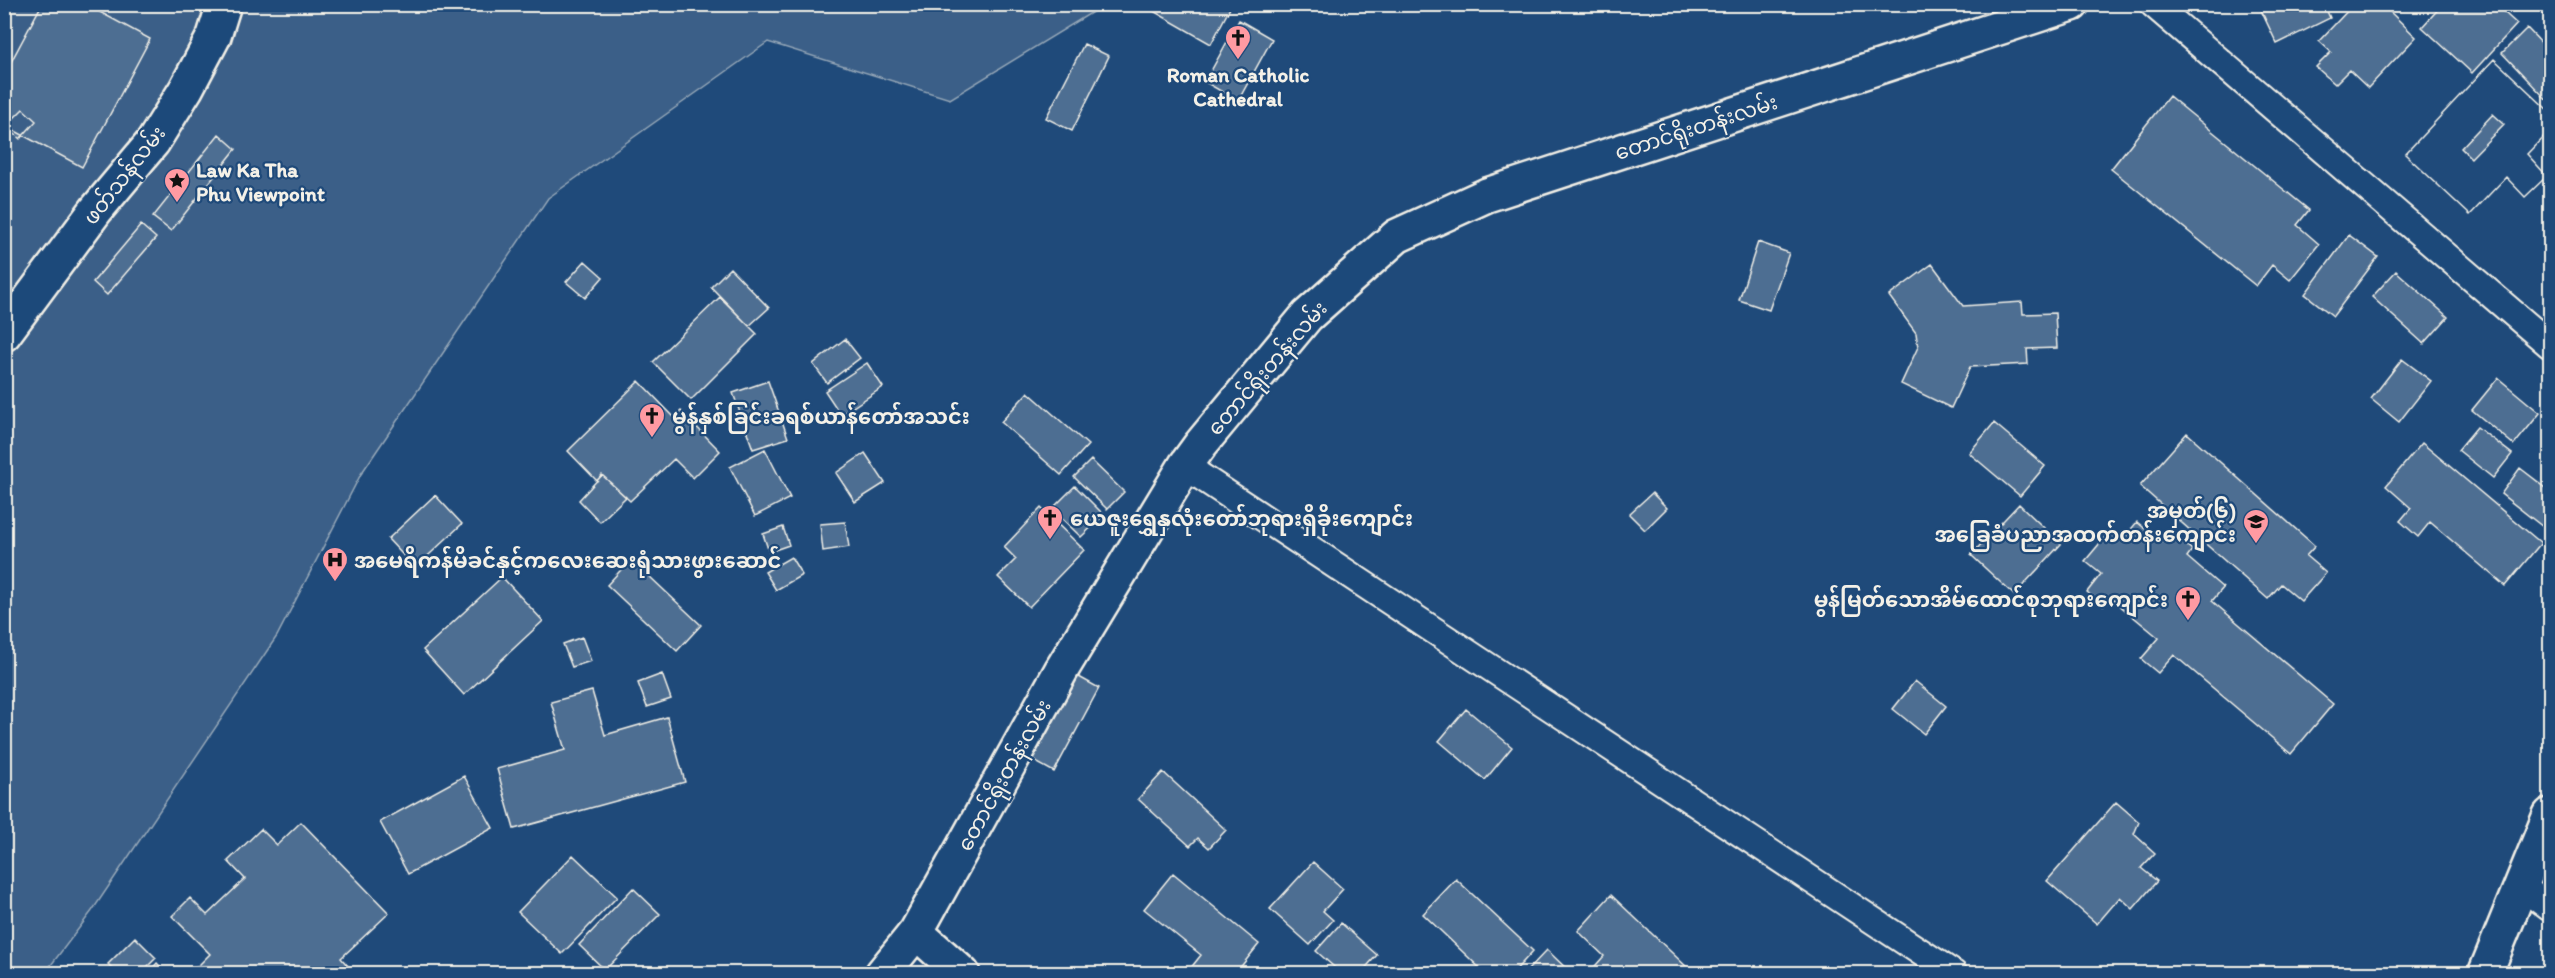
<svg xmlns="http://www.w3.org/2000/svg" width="2555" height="978" viewBox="0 0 2555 978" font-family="Itim,'Noto Sans Myanmar',sans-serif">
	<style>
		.green { fill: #3a5f88; stroke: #97a8b8; stroke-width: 1.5 }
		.building { fill: #4d6e92; stroke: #f4f1e8; stroke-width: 1.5; fill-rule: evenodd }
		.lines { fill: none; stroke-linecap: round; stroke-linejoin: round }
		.street-casing { stroke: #f4f1e8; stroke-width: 30 }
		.secondary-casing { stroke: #f4f1e8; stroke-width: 38 }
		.primary-casing { stroke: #f4f1e8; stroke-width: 38 }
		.street { stroke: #1f4a7a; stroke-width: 26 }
		.secondary { stroke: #1f4a7a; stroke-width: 33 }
		.primary { stroke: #1f4a7a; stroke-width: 33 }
		.labels { text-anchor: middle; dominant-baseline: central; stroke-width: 4.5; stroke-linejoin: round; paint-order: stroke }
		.poi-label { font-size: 21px; font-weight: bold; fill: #f4f1e8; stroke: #1f4a7a; text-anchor: start }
		.street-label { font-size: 21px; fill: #f4f1e8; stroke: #1f4a7a }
	</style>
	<rect width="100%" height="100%" fill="#1f4a7a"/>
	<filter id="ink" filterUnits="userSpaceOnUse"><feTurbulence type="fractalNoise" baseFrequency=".0167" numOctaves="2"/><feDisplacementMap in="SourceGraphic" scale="12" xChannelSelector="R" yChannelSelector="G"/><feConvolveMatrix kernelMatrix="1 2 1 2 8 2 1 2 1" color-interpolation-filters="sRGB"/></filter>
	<g filter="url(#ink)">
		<!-- green -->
		<path class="green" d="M5,5h1099l-154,94 -182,-57 -220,156 -187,276 -84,162 -185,275 -47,62 -40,1z"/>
		<!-- building -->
		<path class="building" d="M42,4h43l65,35 -68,128 -78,-42v-50z
			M1141,4h91l-21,40z
			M2258,4h66l6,14 -53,26z
			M2354,4h28l34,33 -48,51 -19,-18 -14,14 -19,-17 15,-15 -12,-11z
			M2443,4h52l22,20 -45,49 -50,-46z
			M2533,4h17v16z
			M1239,20l33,19 -34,62 -33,-19z
			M2527,28l23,24v51l-48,-50z
			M1084,44l25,12 -37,75 -26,-13z
			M2494,59l56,53v18l-23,24 20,22 -22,21 -19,-20 -36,38 -65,-61zM2493,114l11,10 -33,34 -10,-10z
			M2494,59l56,53v18l-23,24 20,22 -22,21 -19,-20 -36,38 -65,-61z
			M2169,96l140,114 -12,15 22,19 -29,36 -18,-15 -16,21 -145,-117z
			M23,109l13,12 -16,18 -14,-13z
			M219,134l17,15 -65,82 -18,-14z
			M141,225l15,13 -49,57 -14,-13z
			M2349,235l29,22 -45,59 -28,-22z
			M1758,242l31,11 -20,57 -30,-10z
			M585,261l18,16 -18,21 -19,-16z
			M1932,264l31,42 59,-4 1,12 32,-1 2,35 -30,1 1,15 -58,3 -19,41 -50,-24 17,-37 -2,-14 -27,-37z
			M730,268l39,40 -20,18 -38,-39z
			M2396,271l52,46 -24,27 -52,-47z
			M720,297l37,37 -66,66 -38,-38z
			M845,339l15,19 -33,25 -14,-19z
			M2402,359l29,22 -32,41 -28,-23z
			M867,363l16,24 -42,28 -16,-24z
			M2498,378l42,35 -26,32 -42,-35z
			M639,381l35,36 7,-6 39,40 -27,27 -19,-19 -44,42 -28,-26 -5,6 -29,-30z
			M768,381l20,57 -35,11 -20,-56z
			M1028,392l60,53 -27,30 -60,-53z
			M1994,423l51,43 -25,30 -51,-43z
			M2477,427l35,27 -19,24 -35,-28z
			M2187,433l128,113 -9,10 20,17 -25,28 -20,-17 -13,15 -128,-113z
			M2422,443l119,100 -36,43 -75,-64 -12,15 -18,-16 11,-13 -25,-22z
			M765,449l25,49 -35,18 -25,-49z
			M865,453l20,30 -30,19 -19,-29z
			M1091,460l33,32 -17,17 -33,-32z
			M2520,468l30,23v27l-7,9 -42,-33z
			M602,475l24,22 -26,25 -21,-22z
			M1075,486l29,29 -23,22 -29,-28z
			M1652,493l15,15 -22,22 -16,-16z
			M435,495l27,29 -47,44 -27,-29z
			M2019,504l42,40 -47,51 -43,-40z
			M1041,508l43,42 -55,57 -31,-30 18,-18 -12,-12z
			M845,522l4,25 -26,4 -3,-27z
			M2137,522l24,20 9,-10 22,18 -5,7 36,31 -11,13 121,103 -42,50 -117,-99 -16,18 -17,-14 18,-21 -46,-38 -10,5 -16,-13 14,-18 -16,-13 26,-31 12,9z
			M783,527l6,18 -20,7 -6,-18z
			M791,557l11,18 -26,15 -11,-18z
			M631,559l70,66 -24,26 -70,-66z
			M502,577l41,44 -79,74 -41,-45z
			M582,637l9,24 -19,6 -9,-23z
			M1070,672l29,16 -45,84 -29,-16z
			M662,674l9,25 -24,8 -9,-24z
			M1915,681l31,25 -22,28 -31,-25z
			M592,691l13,44 62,-18 18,65 -171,47 -17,-60 68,-19 -14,-48z
			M1466,709l46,38 -27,33 -46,-39z
			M1163,772l63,58 -17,18 -11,-10 -8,8 -52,-47z
			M464,776l29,52 -85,46 -28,-52z
			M2116,802l23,20 -5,12 21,19 -14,15 16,13 -24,28 -13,-12 -23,27 -50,-43z
			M301,822l88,91 -48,45 14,16h-165l20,-20 -38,-38 18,-18 17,17 38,-36 -17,-18 33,-32 16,16z
			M573,855l44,42 -55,57 -44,-42z
			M1313,862l30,27 -20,22 10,9 -23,25 -40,-36z
			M1173,873l86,71 -24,30h-49l15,-19 -57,-46z
			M1456,879l77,72 -21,23h-26l-63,-60z
			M633,888l27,26 -55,56 -26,-25z
			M1611,895l79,75 -4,4h-98l16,-18 -26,-25z
			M1341,923l36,32 -17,19h-18l-26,-23z
			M135,937l21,21 -16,16h-22l-10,-10z
			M1547,950l25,24h-48z
			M2550,960v14h-9z
			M157,963l10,11h-20z"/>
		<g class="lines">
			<defs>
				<path id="street" d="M2153,4l397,341
					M1185,466l769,508
					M2521,886l29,22"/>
				<path id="secondary" d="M4,334l92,-124 57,-68 33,-53 28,-53 10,-32
					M916,932l47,42
					M882,974l34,-42 146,-263 123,-203 16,-22 106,-128 90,-80 90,-41 585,-191"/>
				<path id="primary" d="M2485,974l65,-159"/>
			</defs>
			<!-- street casing -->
			<use href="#street" class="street-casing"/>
			<!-- secondary casing -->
			<use href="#secondary" class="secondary-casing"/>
			<!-- primary casing -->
			<use href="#primary" class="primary-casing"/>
			<!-- street -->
			<use href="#street" class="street"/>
			<!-- secondary -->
			<use href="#secondary" class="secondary"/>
			<!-- primary -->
			<use href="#primary" class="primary"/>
		</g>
	</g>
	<!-- icons -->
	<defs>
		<symbol id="church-pin" viewBox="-11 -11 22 30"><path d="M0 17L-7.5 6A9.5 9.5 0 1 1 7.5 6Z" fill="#ff9aa2" stroke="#1f4a7a"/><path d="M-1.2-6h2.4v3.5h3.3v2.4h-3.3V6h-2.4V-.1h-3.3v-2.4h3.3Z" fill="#111"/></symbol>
		<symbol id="sight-pin" viewBox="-11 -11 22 30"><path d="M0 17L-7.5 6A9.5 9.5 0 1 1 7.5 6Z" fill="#ff9aa2" stroke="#1f4a7a"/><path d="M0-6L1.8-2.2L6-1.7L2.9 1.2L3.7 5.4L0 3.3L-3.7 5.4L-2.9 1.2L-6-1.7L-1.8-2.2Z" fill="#111"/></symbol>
		<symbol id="school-pin" viewBox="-11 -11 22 30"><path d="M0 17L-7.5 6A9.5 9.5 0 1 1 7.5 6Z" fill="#ff9aa2" stroke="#1f4a7a"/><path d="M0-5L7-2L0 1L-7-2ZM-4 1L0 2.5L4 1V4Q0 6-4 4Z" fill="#111"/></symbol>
		<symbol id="hospital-pin" viewBox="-11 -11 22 30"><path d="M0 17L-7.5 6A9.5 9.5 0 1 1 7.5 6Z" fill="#ff9aa2" stroke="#1f4a7a"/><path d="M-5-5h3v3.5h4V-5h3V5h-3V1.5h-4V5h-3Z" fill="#111"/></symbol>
	</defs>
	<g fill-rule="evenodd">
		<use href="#church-pin" x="1223" y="23" width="30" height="40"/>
		<use href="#sight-pin" x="162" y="166" width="30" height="40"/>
		<use href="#church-pin" x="637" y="401" width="30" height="40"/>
		<use href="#church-pin" x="1035" y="503" width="30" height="40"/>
		<use href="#school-pin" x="2241" y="507" width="30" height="40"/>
		<use href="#hospital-pin" x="320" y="545" width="30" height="40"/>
		<use href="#church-pin" x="2173" y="584" width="30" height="40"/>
	</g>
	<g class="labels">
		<!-- poi labels -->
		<g class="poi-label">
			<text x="1238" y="74" text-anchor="middle">Roman Catholic<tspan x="1238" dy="24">Cathedral</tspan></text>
			<text x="196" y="169">Law Ka Tha<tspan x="196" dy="24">Phu Viewpoint</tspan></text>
			<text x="672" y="416">မွန်နှစ်ခြင်းခရစ်ယာန်တော်အသင်း</text>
			<text x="2236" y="510" text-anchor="end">အမှတ်(၆)<tspan x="2236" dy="24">အခြေခံပညာအထက်တန်းကျောင်း</tspan></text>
			<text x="1070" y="518">ယေဇူးရွှေနှလုံးတော်ဘုရားရှိခိုးကျောင်း</text>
			<text x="354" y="560">အမေရိကန်မိခင်နှင့်ကလေးဆေးရုံသားဖွားဆောင်</text>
			<text x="2168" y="599" text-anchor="end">မွန်မြတ်သောအိမ်ထောင်စုဘုရားကျောင်း</text>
		</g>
		<!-- street labels -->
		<g class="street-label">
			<text transform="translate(1696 127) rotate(-18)">တောင်ရိုးတန်းလမ်း</text>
			<text transform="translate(124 175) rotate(-52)">ဖတ်သန်လမ်း</text>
			<text transform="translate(1267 368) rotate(-49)">တောင်ရိုးတန်းလမ်း</text>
			<text transform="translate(1004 775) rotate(-61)">တောင်ရိုးတန်းလမ်း</text>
		</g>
	</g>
	<!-- margin -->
	<rect width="2555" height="978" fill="none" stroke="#1f4a7a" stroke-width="24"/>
	<rect x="12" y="12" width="2531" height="954" fill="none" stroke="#f4f1e8" stroke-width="2" filter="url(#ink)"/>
</svg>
